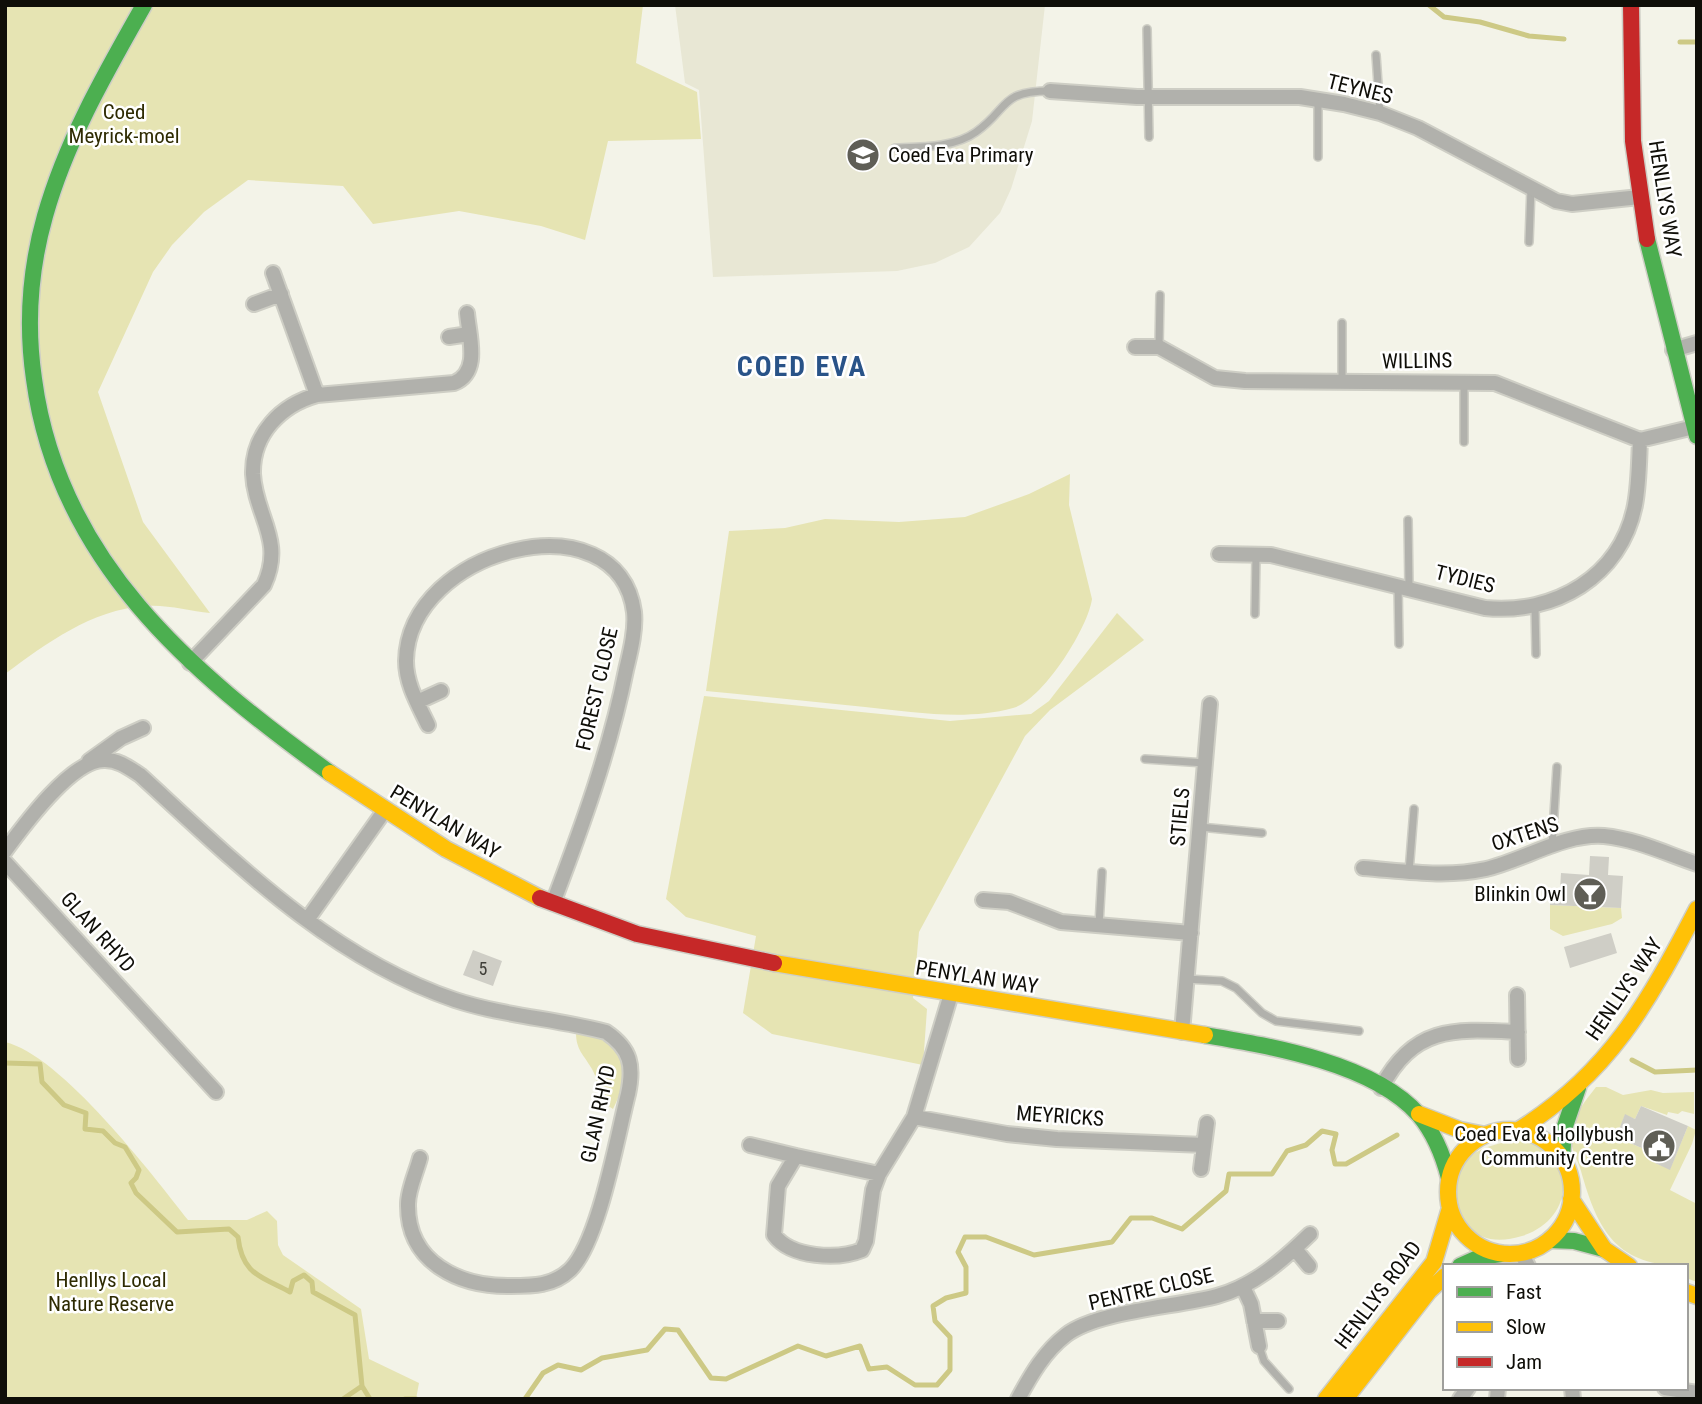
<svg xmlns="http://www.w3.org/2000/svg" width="1702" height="1404" viewBox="0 0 1702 1404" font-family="'Roboto Condensed',sans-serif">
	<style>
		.built { fill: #e8e7d4 }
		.green { fill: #e6e4b3 }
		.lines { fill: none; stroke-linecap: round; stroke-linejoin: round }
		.stream { stroke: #cdc985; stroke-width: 5 }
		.building { fill: #cfcec6 }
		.lane-casing { stroke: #cecec5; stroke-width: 10 }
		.street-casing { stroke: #cecec5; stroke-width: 18 }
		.fast-casing { stroke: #cecec5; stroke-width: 19 }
		.slow-casing { stroke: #cecec5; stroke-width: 19 }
		.jam-casing { stroke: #cecec5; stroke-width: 19 }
		.lane { stroke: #b1b1ac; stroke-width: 7 }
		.street { stroke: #b1b1ac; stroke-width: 14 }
		.fast { stroke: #4caf50; stroke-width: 16 }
		.slow { stroke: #ffc107; stroke-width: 16 }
		.jam { stroke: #c62828; stroke-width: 16 }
		.labels { text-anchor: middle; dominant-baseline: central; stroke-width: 5; stroke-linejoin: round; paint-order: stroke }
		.number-label { font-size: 18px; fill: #3f3e38 }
		.street-label { font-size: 21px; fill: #0f0e08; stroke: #fff }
		.park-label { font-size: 21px; fill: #2e2b02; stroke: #fff }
		.poi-label { font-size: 21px; fill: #0f0e08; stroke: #fff; text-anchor: end }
		.district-label { font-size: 28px; font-weight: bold; letter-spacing: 2px; fill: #295388; stroke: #fff }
	</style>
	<rect width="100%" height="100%" fill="#f3f3e8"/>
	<!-- built -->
	<path class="built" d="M675,5h370l-13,116 -21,68 -11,24 -31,34 -34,16 -38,8 -184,6 -14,-187 -14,-7z"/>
	<!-- green -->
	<path class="green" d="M5,5h638l-7,58 61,29 4,47 -93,2 -23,99 -44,-14 -82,-15 -86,13 -30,-38 -95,-6 -44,32 -32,33 -19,27 -55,120 45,130 67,91c-20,-2 -44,-9 -65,-7 -54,4 -98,37 -140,68z
		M1070,474l-1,31 23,94c-4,29 -49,101 -79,109 -47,13 -100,4 -148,-1 -53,-5 -106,-11 -159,-16l23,-160 56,-3 40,-9 74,3 66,-5 64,-23z
		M1117,613l27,27 -94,70 -25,26 -106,196 -6,66 14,11 -4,56 -151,-31 -29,-21 13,-77 -70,-19 -20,-18 38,-203 246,25 81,-7 18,-13z
		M1550,905l71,3 1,10 -10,6 -49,12 -13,-7z
		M581,1031c46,9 52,39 32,78 -17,-10 -13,-26 -21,-40 -8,-14 -16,-19 -16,-36z
		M5,1042c56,13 147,132 183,178h59l20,-9 10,10 1,24 5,10 78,54 8,50 50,24 -3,16h-411z
		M1596,1087h10l17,8 28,-5 12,3 31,-1v22l-12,-3 -4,3 -10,-2 -1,3 -26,-9 -6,13 -10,-4 -9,22 42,18 -3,8 15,6 18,-43 8,4 -4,14 -22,46 27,14v78l-11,-4v-12c-69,0 -88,-34 -105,-95 -4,-14 -13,-26 -10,-42 4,-16 15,-29 25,-42z
		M1516,1140c60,5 64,78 6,96 -14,4 -27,6 -41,0 -32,-13 -35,-59 -10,-80 12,-10 30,-13 45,-16z"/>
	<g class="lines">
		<!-- stream -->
		<path class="stream" d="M1429,5l15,12 36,5 49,14 35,3
			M1680,42h17
			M1632,1060l23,12 42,-2
			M5,1063l35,1 2,18 22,23 22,8 -1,16 18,2 12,12 10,4 14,23 -3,8 -5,5 5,10 41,39 52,-3 9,8c4,37 22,39 52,55l3,-11 11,-6 8,7 1,10 42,23 7,71
			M343,1399l19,-13 8,13
			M405,1399h11
			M525,1399l18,-26 15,-8 23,5 21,-12 45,-8 18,-21 13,1 33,48 15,1 72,-33 28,10 34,-10 9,23 18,-2 28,18h22l13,-15v-33l-15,-16 -2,-15 13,-8 20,-5v-26l-8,-15 7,-15h21l48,18 78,-13 19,-24h21l30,11 44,-38 3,-17h43l15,-23 19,-6 16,-14 14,3 -4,16 3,14h11l51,-29"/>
	</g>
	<!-- building -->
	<path class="building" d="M1590,856l19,1 -1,18 15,1 -2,32 -71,-3 1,-16 9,1 1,-17 28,2z
		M1611,933l6,20 -47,15 -6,-21z
		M473,950l29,11 -9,25 -30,-11z
		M1641,1106l47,20 -18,44 -15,-7 3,-8 -42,-18 9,-23 10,5z"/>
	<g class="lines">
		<defs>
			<path id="lane" d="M1147,29l2,108
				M1376,55l4,58
				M1318,100v57
				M895,148c25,-1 59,0 81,-16 33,-23 23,-41 74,-41
				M1529,242l2,-54
				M1342,323v58
				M1159,347l1,-52
				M1464,383v59
				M1408,520l1,67
				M1398,585l1,59
				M1535,607l1,47
				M1255,614l1,-59
				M1145,759l60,4
				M1200,827l62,6
				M1552,846l5,-79
				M1409,872l5,-63
				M1099,925l3,-53
				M1186,979l36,2 14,7 26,25 14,8 83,10
				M1259,1346l5,15 25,28"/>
			<path id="street" d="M1050,91l87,6h163l44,7 36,9 38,15 138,73 16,3 68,-7
				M273,273l44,122
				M254,304l27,-10
				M449,337l20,-3
				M1135,347h24l56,31 30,3 250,2 145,57 54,-13
				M1673,350l24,-7
				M1219,554l52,1 214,53c69,7 136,-31 150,-103 4,-21 4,-44 5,-65
				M190,663l74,-78c21,-45 -9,-69 -11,-111 -1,-40 28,-69 64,-79l137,-12c27,-11 15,-46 13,-70
				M417,702l24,-11
				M428,725c-10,-21 -22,-41 -22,-64 2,-114 213,-165 228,-49 2,18 -4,41 -8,58 -16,80 -44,157 -73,233
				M89,761l32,-23 22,-10
				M5,851c19,-26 67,-92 100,-91 14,0 24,8 35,15 95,87 190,183 315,225 49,16 102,19 151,32 25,17 28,34 22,62 -11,43 -29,148 -58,176 -17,16 -37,16 -59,16 -51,1 -104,-23 -103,-82 0,-14 8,-31 12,-46
				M5,862l211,230
				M1363,868c41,3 82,10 123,1 38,-9 79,-36 118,-33 32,3 63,18 93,28
				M983,900l26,2 52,20 130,11
				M307,920l78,-110
				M1517,995l1,64
				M1182,1032l28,-328
				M1381,1088c33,-63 74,-59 137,-56
				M914,1117l93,17 50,5 147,6
				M750,1145l46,11
				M1201,1169l6,-46
				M879,1174l-83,-18 -18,30 -4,49c17,23 64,25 88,15l4,-9 7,-51 6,-16 35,-57 37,-123
				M1295,1249l14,17
				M1521,1253l7,13
				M1243,1287l8,17 8,42
				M1254,1321h24
				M1572,1388l1,11
				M1665,1388l32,5
				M1018,1399c13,-24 26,-47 48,-64 31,-24 111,-28 151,-39 37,-10 66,-36 93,-62
				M1460,1399l8,-11
				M1497,1399l1,-11"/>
			<path id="fast" d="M144,5c-38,67 -78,136 -99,211 -15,53 -19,108 -11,163 24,181 156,293 296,394
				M1647,239l50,197
				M1205,1035c65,11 168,28 214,80 15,18 24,40 30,63
				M1562,1159l2,-30 14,-41
				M1550,1240l24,1 30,8
				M1460,1266l20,-9 21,-3"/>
			<path id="slow" d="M330,773l116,76 94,49
				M774,963l431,72
				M1419,1114l41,16 25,5
				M1448 1192a62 62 0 1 1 124 0a62 62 0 1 1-124 0Z
				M1517,1131c92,-57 131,-128 180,-222
				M1571,1199l33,50 25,17
				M1686,1292l11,4
				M1326,1399l108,-137 16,-54
				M1345,1399l84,-108 16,-15"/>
			<path id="jam" d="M1631,5l2,136 14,98
				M540,898l97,36 137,29"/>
		</defs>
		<!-- lane casing -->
		<use href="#lane" class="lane-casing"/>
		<!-- street casing -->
		<use href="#street" class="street-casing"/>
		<!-- fast casing -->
		<use href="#fast" class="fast-casing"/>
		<!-- slow casing -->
		<use href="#slow" class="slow-casing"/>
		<!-- jam casing -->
		<use href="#jam" class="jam-casing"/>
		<!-- lane -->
		<use href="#lane" class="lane"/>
		<!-- street -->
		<use href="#street" class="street"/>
		<!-- fast -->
		<use href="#fast" class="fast"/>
		<!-- slow -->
		<use href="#slow" class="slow"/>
		<!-- jam -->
		<use href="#jam" class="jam"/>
	</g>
	<!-- icons -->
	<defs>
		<symbol id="school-disc" viewBox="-11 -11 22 22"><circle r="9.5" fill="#5f5e56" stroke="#fff"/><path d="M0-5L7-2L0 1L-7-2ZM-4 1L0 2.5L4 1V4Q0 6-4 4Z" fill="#fff"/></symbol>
		<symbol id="bar-disc" viewBox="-11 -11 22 22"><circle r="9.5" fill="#5f5e56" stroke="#fff"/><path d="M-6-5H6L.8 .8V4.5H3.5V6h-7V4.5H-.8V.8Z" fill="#fff"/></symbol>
		<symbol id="civic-disc" viewBox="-11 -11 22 22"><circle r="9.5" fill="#5f5e56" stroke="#fff"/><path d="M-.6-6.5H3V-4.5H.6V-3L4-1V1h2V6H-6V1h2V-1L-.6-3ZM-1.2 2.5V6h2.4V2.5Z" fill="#fff"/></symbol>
	</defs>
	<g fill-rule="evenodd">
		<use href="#school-disc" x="844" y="136" width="38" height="38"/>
		<use href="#bar-disc" x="1571" y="875" width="38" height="38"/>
		<use href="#civic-disc" x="1640" y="1127" width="38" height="38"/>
	</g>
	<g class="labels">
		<!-- number labels -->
		<g class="number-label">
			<text x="483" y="968">5</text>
		</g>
		<!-- street labels -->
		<g class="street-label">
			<text transform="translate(1360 89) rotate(14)">TEYNES</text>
			<text transform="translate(1665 199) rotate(81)">HENLLYS WAY</text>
			<text transform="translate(1417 361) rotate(-1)">WILLINS</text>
			<text transform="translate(1465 579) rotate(14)">TYDIES</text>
			<text transform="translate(597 689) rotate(-77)">FOREST CLOSE</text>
			<text transform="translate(1180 817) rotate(-85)">STIELS</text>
			<text transform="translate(445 822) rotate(31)">PENYLAN WAY</text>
			<text transform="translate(1525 834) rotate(-18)">OXTENS</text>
			<text transform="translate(98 932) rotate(48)">GLAN RHYD</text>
			<text transform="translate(977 977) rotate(9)">PENYLAN WAY</text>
			<text transform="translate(1624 989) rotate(-56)">HENLLYS WAY</text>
			<text transform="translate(598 1114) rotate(-78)">GLAN RHYD</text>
			<text transform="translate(1060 1116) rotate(4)">MEYRICKS</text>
			<text transform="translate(1151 1289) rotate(-13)">PENTRE CLOSE</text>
			<text transform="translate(1378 1295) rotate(-53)">HENLLYS ROAD</text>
		</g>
		<!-- park labels -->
		<g class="park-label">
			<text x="124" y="112">Coed<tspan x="124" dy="24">Meyrick-moel</tspan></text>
			<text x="111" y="1280">Henllys Local<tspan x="111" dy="24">Nature Reserve</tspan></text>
		</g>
		<!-- poi labels -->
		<g class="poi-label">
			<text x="888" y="155" text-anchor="start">Coed Eva Primary</text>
			<text x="1566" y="894">Blinkin Owl</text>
			<text x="1634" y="1134">Coed Eva &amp; Hollybush<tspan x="1634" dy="24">Community Centre</tspan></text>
		</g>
		<!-- district labels -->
		<g class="district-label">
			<text x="802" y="366">COED EVA</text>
		</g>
	</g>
	<!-- border -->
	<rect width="1702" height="1404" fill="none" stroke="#0f0e08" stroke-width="14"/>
	<!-- legend -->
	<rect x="1443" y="1264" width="245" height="126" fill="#ffffff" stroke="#9f9f9c" stroke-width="2"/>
	<rect x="1457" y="1287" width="35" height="10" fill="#4caf50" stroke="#9f9f9c" stroke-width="2"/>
	<text x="1506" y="1299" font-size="21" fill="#0f0e08">Fast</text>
	<rect x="1457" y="1322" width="35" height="10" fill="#ffc107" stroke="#9f9f9c" stroke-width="2"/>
	<text x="1506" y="1334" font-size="21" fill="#0f0e08">Slow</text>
	<rect x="1457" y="1357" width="35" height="10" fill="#c62828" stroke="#9f9f9c" stroke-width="2"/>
	<text x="1506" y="1369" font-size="21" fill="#0f0e08">Jam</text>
</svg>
